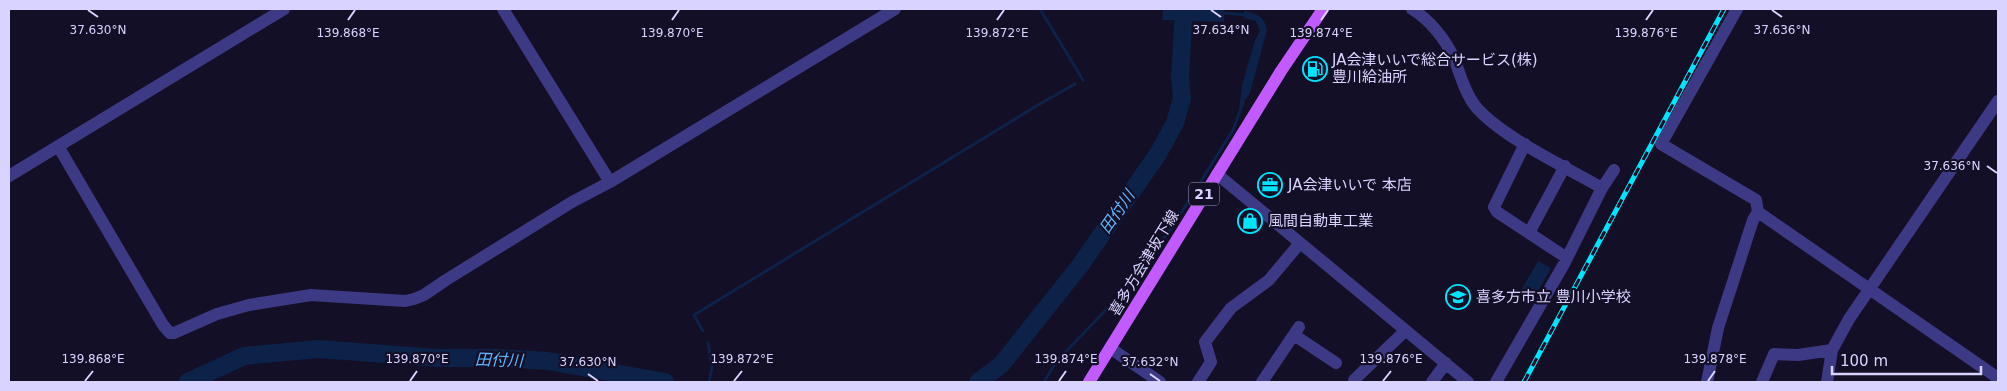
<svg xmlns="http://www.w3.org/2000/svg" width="2007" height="391" viewBox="0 0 2007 391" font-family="'DejaVu Sans','Noto Sans JP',sans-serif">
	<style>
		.water { fill: #0c2248 }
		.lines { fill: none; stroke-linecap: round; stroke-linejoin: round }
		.stream { stroke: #0c2248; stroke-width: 3 }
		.river { stroke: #0c2248; stroke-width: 18 }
		.minor { stroke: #3d3a85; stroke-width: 12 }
		.primary { stroke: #c25bff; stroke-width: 12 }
		.rail-casing { stroke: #00e5ff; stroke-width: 5 }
		.rail { stroke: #130f26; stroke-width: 3; stroke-dasharray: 9; stroke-linecap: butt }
		.ticks { fill: none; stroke: #d9d4ff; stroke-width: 2 }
		.labels { text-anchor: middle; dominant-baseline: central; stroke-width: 4.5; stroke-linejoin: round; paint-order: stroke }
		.shield { fill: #130f26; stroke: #9e99be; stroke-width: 1 }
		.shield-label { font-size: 14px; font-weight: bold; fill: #d9d4ff }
		.poi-label { font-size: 15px; fill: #d9d4ff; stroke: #130f26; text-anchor: start }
		.street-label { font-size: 15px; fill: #d9d4ff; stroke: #130f26 }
		.water-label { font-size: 16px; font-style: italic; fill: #62b6ff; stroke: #130f26 }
		.ticks-label { font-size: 12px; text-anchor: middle; fill: #d9d4ff; stroke: #130f26; stroke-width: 4.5; stroke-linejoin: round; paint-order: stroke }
	</style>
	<rect width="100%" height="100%" fill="#130f26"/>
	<!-- water -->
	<path class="water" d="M1163,9h61v13l-62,-2z
		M1244,11c13,2 21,6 23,19l-17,63 -11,16 3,-24 13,-45 5,-9 -4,-10 -12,-3z
		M1538,261l13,7 -19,34 -13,-8z"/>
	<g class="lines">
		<!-- stream -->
		<path class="stream" d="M1040,9l43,71
			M1222,13l26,2
			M703,331l-9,-16 344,-210 37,-21
			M708,343l4,24 -3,15
			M1044,382l12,-20 69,-72 48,-64 60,-96 10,-27"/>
		<!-- river -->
		<path class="river" d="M188,382l56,-26 74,-7 120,9h60l50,3 117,21
			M978,382l23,-17 78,-98 79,-113 17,-31 7,-25 -2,-20 4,-69"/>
		<!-- minor -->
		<path class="minor" d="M503,9l107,173
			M1412,9c18,11 33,30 42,49 6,16 11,35 22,49 27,31 90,60 126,81
			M1525,144l-31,63 3,5 70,46
			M58,146l105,179 7,8h4l43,-19 32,-9 62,-10 94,6 9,-2 10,-4 22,-15 126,-78 38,-20 285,-173
			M1217,174l251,208
			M9,176l275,-167
			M1758,212l240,166
			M1529,233l36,-67
			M1294,335l42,28
			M1110,348l50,34
			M1354,380l51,-49
			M1198,382l13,-20 -6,-20 26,-34 38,-28 31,-37
			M1262,382l37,-55
			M1432,382l14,-19
			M1496,382l68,-118 38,-76 12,-18
			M1707,382l11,-54 35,-108 5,-8 -2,-12 -95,-56 76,-135
			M1762,382l12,-28 24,1 34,-5
			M1827,382l5,-32 17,-31 149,-218"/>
		<!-- primary -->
		<path class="primary" d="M1089,382l192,-311 42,-62"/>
		<defs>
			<path id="rail" d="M1524,382l200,-373"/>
		</defs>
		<!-- rail casing -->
		<use href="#rail" class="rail-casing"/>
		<!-- rail -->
		<use href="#rail" class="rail"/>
	</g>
	<!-- ticks -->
	<path class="ticks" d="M88,10l10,7M1211,10l10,7M1772,10l10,7M348,20l7,-10M672,20l7,-10M997,20l7,-10M1321,20l7,-10M1646,20l7,-10M1987,166l10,7M588,374l10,7M1150,374l10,7M85,381l8,-10M410,381l7,-10M734,381l8,-10M1059,381l7,-10M1383,381l8,-10M1708,381l7,-10"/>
	<!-- icons -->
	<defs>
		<symbol id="fuel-ring" viewBox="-11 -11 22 22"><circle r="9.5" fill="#130f26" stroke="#00e5ff" stroke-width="1.5"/><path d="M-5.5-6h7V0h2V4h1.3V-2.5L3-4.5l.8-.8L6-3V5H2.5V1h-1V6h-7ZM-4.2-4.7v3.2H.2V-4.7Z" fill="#00e5ff"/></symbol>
		<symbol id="office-ring" viewBox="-11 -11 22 22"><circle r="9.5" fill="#130f26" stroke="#00e5ff" stroke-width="1.5"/><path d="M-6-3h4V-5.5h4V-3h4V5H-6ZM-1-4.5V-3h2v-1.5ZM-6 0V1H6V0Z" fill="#00e5ff"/></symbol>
		<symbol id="shop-ring" viewBox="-11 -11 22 22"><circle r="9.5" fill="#130f26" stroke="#00e5ff" stroke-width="1.5"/><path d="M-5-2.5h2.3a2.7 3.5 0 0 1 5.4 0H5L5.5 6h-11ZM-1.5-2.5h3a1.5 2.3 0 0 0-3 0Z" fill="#00e5ff"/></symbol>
		<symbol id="school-ring" viewBox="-11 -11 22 22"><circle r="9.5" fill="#130f26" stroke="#00e5ff" stroke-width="1.5"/><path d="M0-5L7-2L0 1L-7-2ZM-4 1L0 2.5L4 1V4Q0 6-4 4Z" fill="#00e5ff"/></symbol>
	</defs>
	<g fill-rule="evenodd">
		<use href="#fuel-ring" x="1301" y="55" width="28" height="28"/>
		<use href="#office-ring" x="1256" y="171" width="28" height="28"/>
		<use href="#shop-ring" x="1236" y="207" width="28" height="28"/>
		<use href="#school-ring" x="1444" y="283" width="28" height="28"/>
	</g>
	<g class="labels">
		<!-- shield labels -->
		<rect class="shield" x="1189" y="182.5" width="30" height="23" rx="4"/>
		<g class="shield-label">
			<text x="1204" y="194">21</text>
		</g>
		<!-- poi labels -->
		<g class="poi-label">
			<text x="1332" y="60">JA会津いいで総合サービス(株)<tspan x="1332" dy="17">豊川給油所</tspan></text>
			<text x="1288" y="185">JA会津いいで 本店</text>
			<text x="1268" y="221">風間自動車工業</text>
			<text x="1476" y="297">喜多方市立 豊川小学校</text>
		</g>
		<!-- street labels -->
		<g class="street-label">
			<text transform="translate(1144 263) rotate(-59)">喜多方会津坂下線</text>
		</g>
		<!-- water labels -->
		<g class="water-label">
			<text transform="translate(1117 212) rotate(-55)">田付川</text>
			<text transform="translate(499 360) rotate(2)">田付川</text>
		</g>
	</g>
	<g class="ticks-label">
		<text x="1782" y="34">37.636°N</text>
		<text x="98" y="34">37.630°N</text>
		<text x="1221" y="34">37.634°N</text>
		<text x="348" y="37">139.868°E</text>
		<text x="672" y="37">139.870°E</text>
		<text x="997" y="37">139.872°E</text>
		<text x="1321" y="37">139.874°E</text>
		<text x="1646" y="37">139.876°E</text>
		<text x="1952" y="170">37.636°N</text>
		<text x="93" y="363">139.868°E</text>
		<text x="417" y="363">139.870°E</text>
		<text x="742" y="363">139.872°E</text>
		<text x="1066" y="363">139.874°E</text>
		<text x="1391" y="363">139.876°E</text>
		<text x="1715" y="363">139.878°E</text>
		<text x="588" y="366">37.630°N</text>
		<text x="1150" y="366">37.632°N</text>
	</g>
	<!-- border -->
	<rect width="2007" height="391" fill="none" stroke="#d9d4ff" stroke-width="20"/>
	<!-- scale -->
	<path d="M1832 366v8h149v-8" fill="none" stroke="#d9d4ff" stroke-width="2.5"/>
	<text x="1840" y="366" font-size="15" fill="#d9d4ff" stroke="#130f26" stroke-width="4" paint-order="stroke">100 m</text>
</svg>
